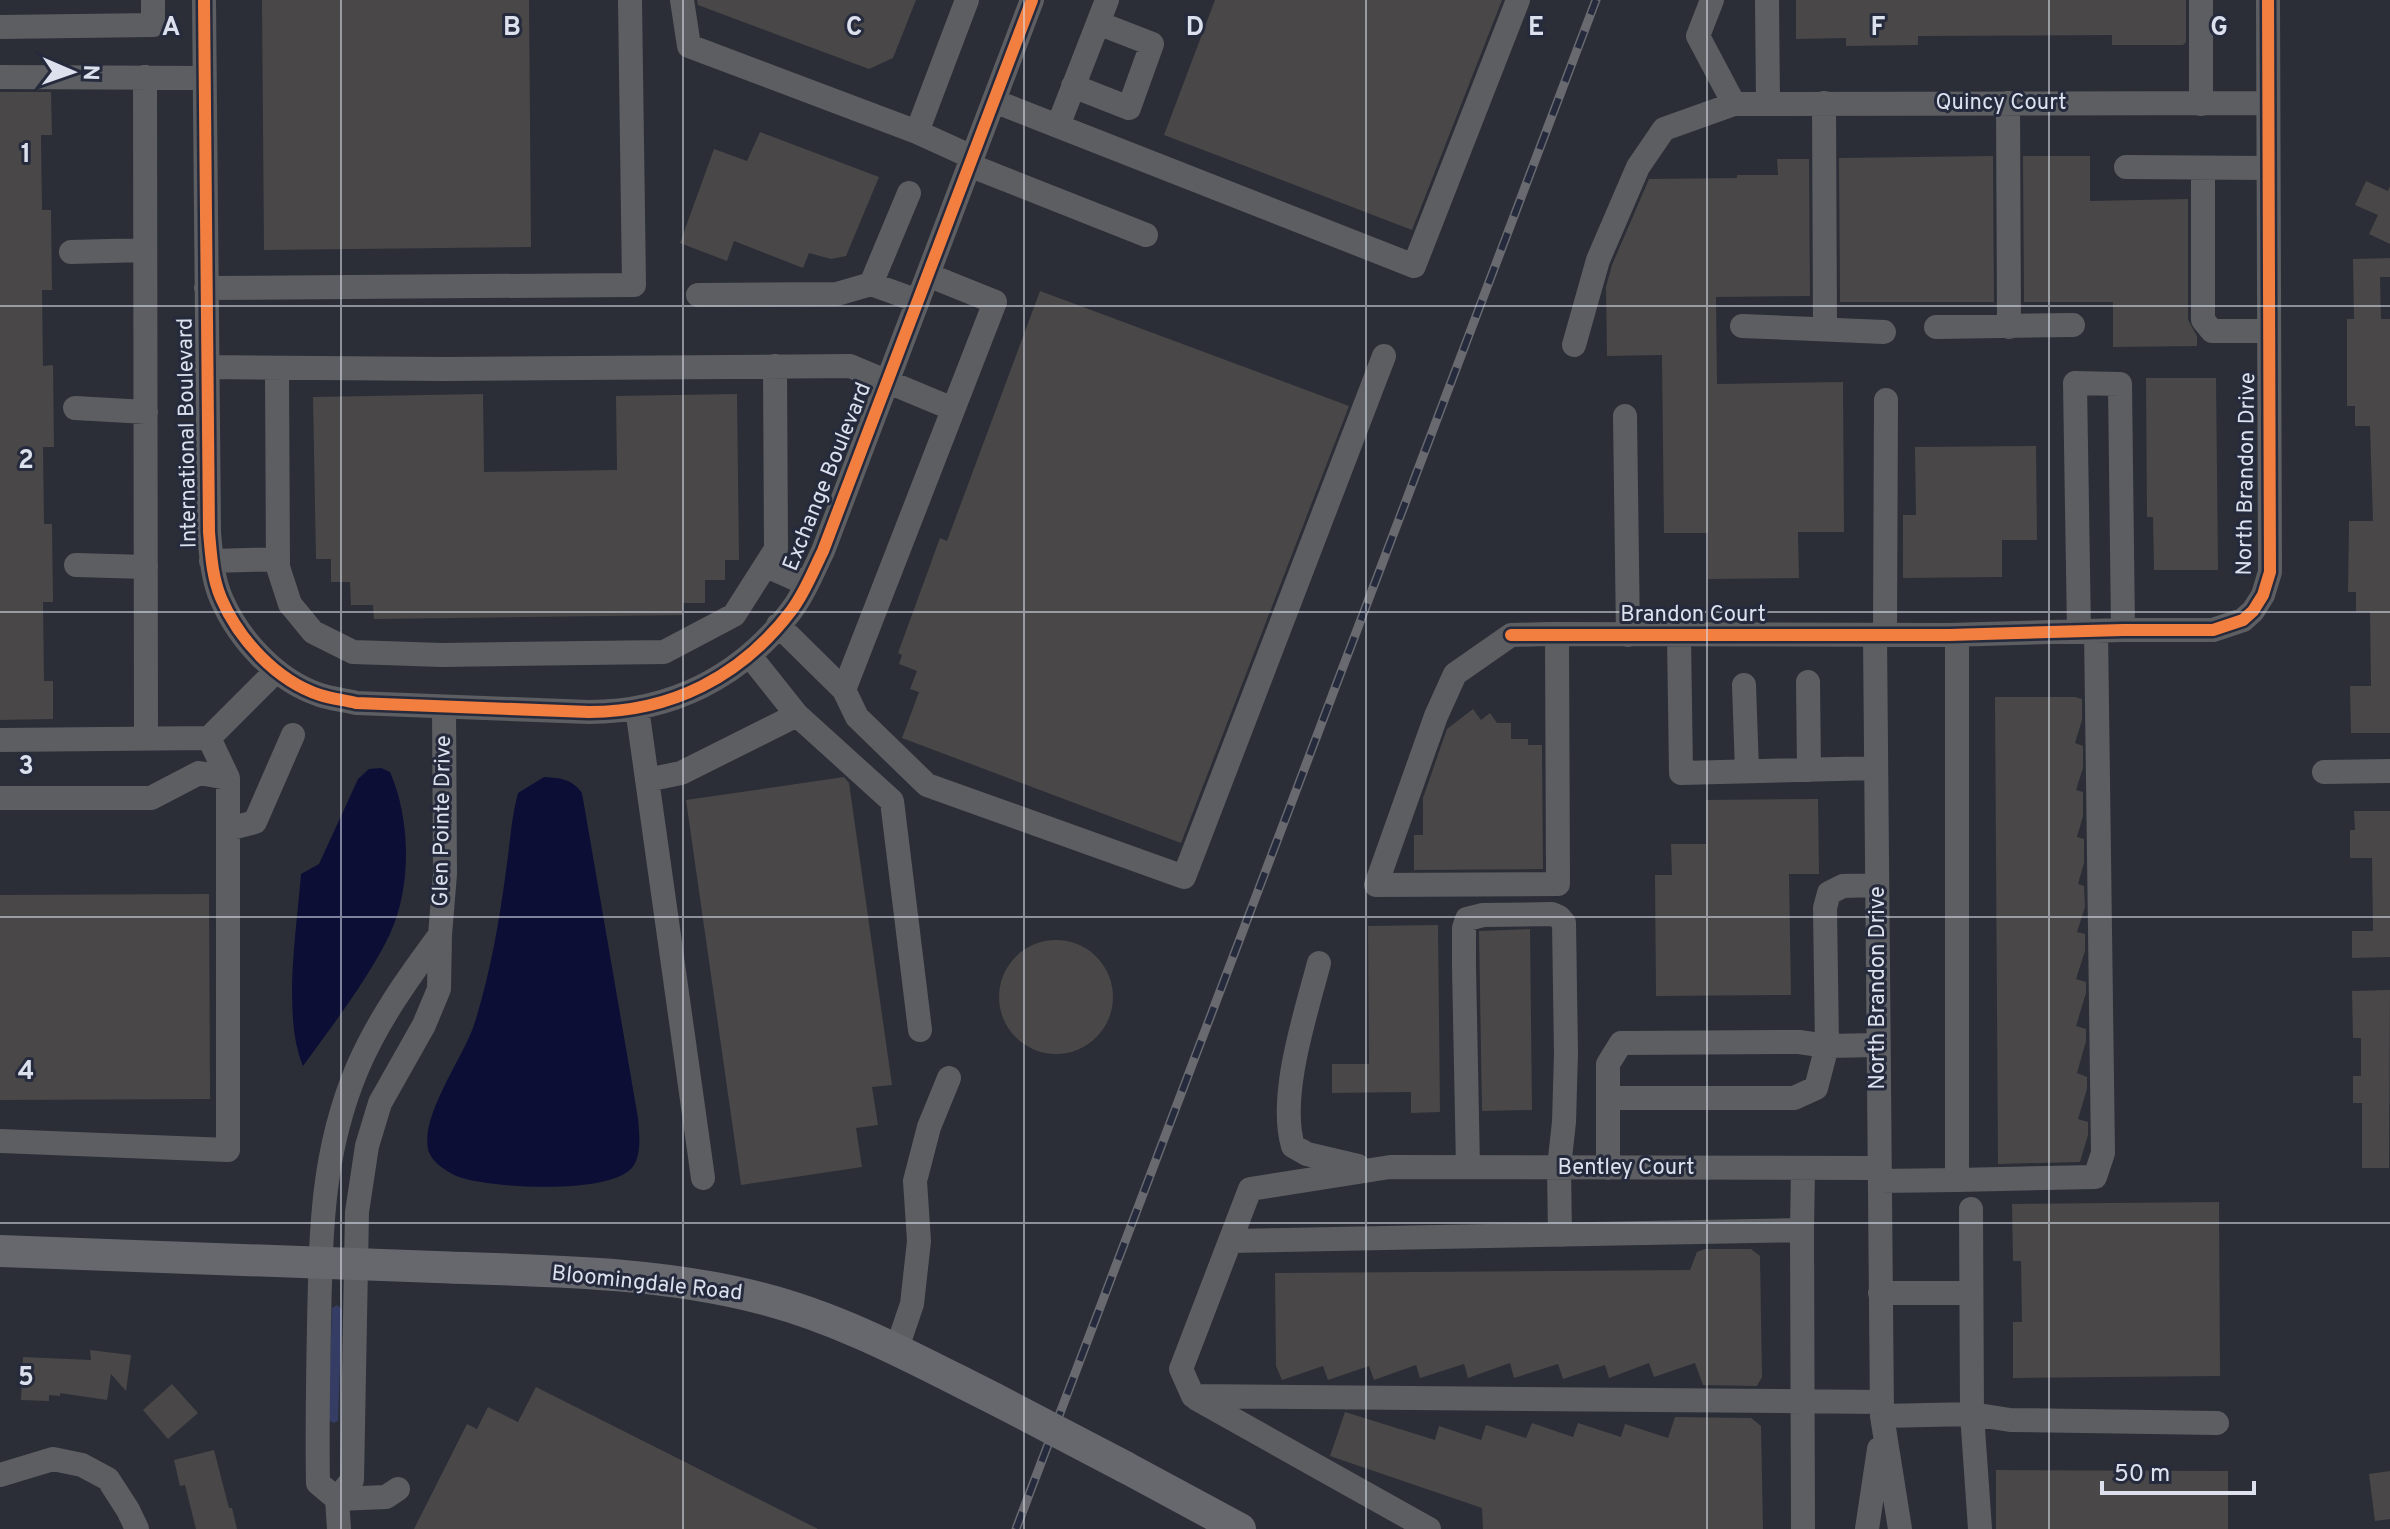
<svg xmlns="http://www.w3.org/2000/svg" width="2390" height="1529" viewBox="0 0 2390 1529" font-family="Overpass,sans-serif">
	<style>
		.green { fill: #353d64 }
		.water { fill: #0c0e36 }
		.building { fill: #494747 }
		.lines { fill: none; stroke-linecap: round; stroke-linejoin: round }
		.minor { stroke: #5c5e62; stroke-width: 24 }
		.major { stroke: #66686e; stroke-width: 32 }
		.rail-casing { stroke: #686a70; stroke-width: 9 }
		.rail { stroke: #252a3d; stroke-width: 6; stroke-dasharray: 18; stroke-linecap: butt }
		.major-bridge { stroke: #66686e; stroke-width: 32 }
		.cycleway-casing { stroke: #252a3d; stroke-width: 17 }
		.cycleway { stroke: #f27e40; stroke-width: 12 }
		.grid { fill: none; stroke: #dde1ee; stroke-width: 2; stroke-opacity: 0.55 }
		.labels { text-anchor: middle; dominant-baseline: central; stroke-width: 6; stroke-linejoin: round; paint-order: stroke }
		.street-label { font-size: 22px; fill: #dde1ee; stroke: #252a3d }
		.grid-label { font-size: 26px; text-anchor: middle; font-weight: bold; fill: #dde1ee; stroke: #252a3d; stroke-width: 6; stroke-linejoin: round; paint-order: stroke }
	</style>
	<rect width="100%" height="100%" fill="#2b2e37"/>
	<!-- green -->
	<path class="green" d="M337,1305l5,4 -4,112 -5,2 -5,-4 4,-111z"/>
	<!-- water -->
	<path class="water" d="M381,768l9,4c21,48 22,116 -1,164 -21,43 -57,90 -86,130 -21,-50 -6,-137 -2,-192l18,-10 39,-85 11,-10z
		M544,777c17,1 28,2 38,16l56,325c1,15 4,33 -4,47 -18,31 -145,23 -175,12 -12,-5 -28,-15 -31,-28 -7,-35 35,-91 46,-124 16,-50 25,-102 32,-154 4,-26 5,-52 12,-78z"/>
	<!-- building -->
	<path class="building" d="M262,0h267l2,247 -267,3z
		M697,0h219l-23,58 -24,11 -171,-64z
		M1215,0h287l-90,230 -248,-95z
		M1796,0h390v42l-3,3h-71v-10l-194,1v9l-72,1v-8l-50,1z
		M0,92h51l1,43h-11l1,75h9l1,80h-10l1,76 10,-1 1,82h-11l1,77h8l1,78h-10l1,79h9v38l-53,1z
		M760,132l119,45 -33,79 -15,3 -22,-6 -6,15 -69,-27 -7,20 -47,-18 34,-94 33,12z
		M1993,156l1,146h-154l-1,-144z
		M2023,156h67v45l98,-2v121l9,16v10l-84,1v-45h-89z
		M1777,159h32l1,137 -94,1 1,87 126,-2 1,150h-46l1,46 -91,1v-46h-44l-2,-178 -55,1 -1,-69 6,-22 37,-86 88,-1v-3h41z
		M2366,181l22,10 2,-5v58l-21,-10 9,-19 -23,-10z
		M2390,258v19h-10l1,42h9v414h-39l-1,-47h21l-1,-74h-14v-20h-8l1,-71h24l-3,-95h-15v-20h-8v-87h7l-1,-60z
		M1040,291l309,115 -168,437 -279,-105 17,-46 -9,-3 7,-18 -18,-7 3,-9 -4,-2 42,-115 7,3z
		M2146,378h70l2,192h-64l-1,-53h-6z
		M483,394l1,78 133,-2 -1,-74 121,-2 2,166h-14v20h-20v23h-22v12l-309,4 -1,-14h-22l-1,-23h-19v-23h-15l-3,-162z
		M2036,446l1,94h-35v37l-99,1v-63h13l-1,-68z
		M1995,697h80l7,2v21l-7,23 8,3v22l-7,22 7,2v24l-6,21 7,2v24l-6,21 6,2 1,21 -8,25 8,2v17l-9,28 10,3v11l-10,33 10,3v12l-9,32 10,4v12l-9,30 10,3v13l-8,27 -82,2z
		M1473,709l8,11 9,-7 7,10h14v16h17v6h14l1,124 -129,1v-35h9v-37l24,-69z
		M844,777l5,6 43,302 -20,2 6,38 -22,3 6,39 -121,18 -55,-385z
		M1818,799l1,75h-30l2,121 -135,1 -1,-121h17l-1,-31h35v-44z
		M2354,811h36v146l-38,1v-27h21l-1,-73h-22v-28h5z
		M209,894l1,205 -210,1v-205z
		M1438,925l2,187 -29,1v-21l-79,1v-29h37l-1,-138z
		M1530,929l2,181 -50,1 -3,-180z
		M999 997a57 57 0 1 1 114 0a57 57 0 1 1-114 0Z
		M2390,990l-1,178h-27v-65h-9v-27h8v-38h-8l-1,-47z
		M2219,1202l1,174 -207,2v-56h9l-1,-61h-8l-1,-57z
		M1705,1249h46l9,7 2,121 -5,9 -54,-1 -8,-22 -41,14 -5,-14 -40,15 -4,-13 -42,14 -5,-15 -44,14 -4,-15 -42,15 -4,-14 -44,14 -4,-13 -42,15 -5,-14 -41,14 -5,-14 -41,14 -6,-14 -1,-93 415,-3 7,-18z
		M90,1350l41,5 -5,36 -15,-17 -4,26 -47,-7v3l-11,-1v6l-28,-1 2,-43 68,3z
		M172,1384l26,29 -30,26 -25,-29z
		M536,1387l282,142h-404l53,-105 10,5 11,-22 30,15z
		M1345,1412l90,28 4,-14 42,14 5,-15 40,13 6,-15 41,14 5,-14 43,14 4,-13 43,14 7,-21 76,1 10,8 2,103h-280l-1,-21 -152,-52z
		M214,1450l15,58h3l5,21h-41l-11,-44 -5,1 -6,-26z
		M1996,1470l232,1v58h-232z
		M2390,1471v48l-15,2 -6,-47z"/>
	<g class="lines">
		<!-- minor -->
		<path class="minor" d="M204,0l5,532c2,22 3,45 12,66 18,42 56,83 99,97 12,4 25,5 36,8l233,9c82,0 152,-35 202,-101 14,-18 22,-40 32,-60l209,-551
			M682,0l7,46 228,86
			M967,0l-50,132 55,25
			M1712,0l-14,36 36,68
			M1767,0l1,102
			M2201,0v104
			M0,27l153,-2v-25
			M0,77l204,1
			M145,77l1,661
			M1073,86l56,22 23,-64 -54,-21
			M994,101l420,165 104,-266
			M1824,103l1,226
			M2008,103l1,224
			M1058,126l49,-126
			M969,165l177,70
			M2126,167l142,1
			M2203,168v152l9,11h57
			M909,193l-38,91 47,17
			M71,252l74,-2
			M928,275l67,27 -151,388 13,27 70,68 257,92 200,-521
			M206,288l428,-3 -4,-285
			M698,295l139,-1 34,-10
			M1742,326l142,6
			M1936,327l137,-2
			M1574,345l24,-85 40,-93 26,-38 70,-25 534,-1
			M206,367l239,2 405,-3 103,43
			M277,368l1,199 12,37 23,28 40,20 89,3 222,-3 70,-37 42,-66 -1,-183
			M75,408l71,4
			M1625,416l3,219
			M211,561l67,-2
			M76,565l70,2
			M766,566l41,18
			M778,625l66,65
			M2079,631l-4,-248 45,1 3,246
			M1557,634l1,250 -182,1 60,-169 19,-42 56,-39 37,-1 401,1 174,-5h90l30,-10 10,-9 10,-16 7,-23 -2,-572
			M1679,635l2,138 195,-5
			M1875,635l7,781 18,113
			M1885,635l1,-235
			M750,656l47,59 95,86 28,229
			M1808,682l1,88
			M1744,685l3,86
			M637,708l66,470
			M0,740l209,-2 67,-67
			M2324,772l66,-1
			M647,780l34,-7 116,-58
			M0,798h151l48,-25 29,5
			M228,829l27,-7 38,-87
			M1877,885l-34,1 -14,7 -4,15 2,138 51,-1
			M1319,963c-13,50 -41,133 -26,183l14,8 51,12
			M0,1141l228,9v-372l-19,-40
			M1468,1167l-4,-200v-39l3,-9 16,-4 69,-1 7,3 5,6 2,130 -2,69 -5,45 1,68
			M1608,1168v-104l13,-21 178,-1 28,4 -11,42 -22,10h-186
			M1879,1168l-489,-1 -140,22 -69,180 12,27 688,6
			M1957,1180l138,-3 8,-24 -7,-522
			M1880,1181l77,-1v-545
			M1971,1209l1,205 38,6 207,3
			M1802,1230l1,-62
			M1230,1241l572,-11 1,299
			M1880,1293h91
			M897,1348l15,-44 7,-63 -4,-60 14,-54 20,-49
			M1197,1399l232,130
			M1882,1416l90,-2 8,115
			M0,1475l53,-16 29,6 26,14 20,31 9,19
			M337,1499l-19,-16c-1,-52 0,-105 1,-158 2,-91 2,-170 38,-256 21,-49 51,-91 83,-134
			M337,1499l49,-2 12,-8
			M339,1529l-2,-30 15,-19 5,-268 10,-66 13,-43 44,-78 15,-36 1,-54 5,-61 -1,-167
			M1867,1529l12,-80"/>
		<!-- major -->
		<path class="major" d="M0,1251c145,5 290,11 436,16 107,4 220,4 324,31 83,21 157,62 233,100
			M1125,1467l115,62"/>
		<defs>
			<path id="rail" d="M1016,1529l580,-1529"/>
		</defs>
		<!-- rail casing -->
		<use href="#rail" class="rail-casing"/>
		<!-- rail -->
		<use href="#rail" class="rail"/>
		<!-- major-bridge -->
		<path class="major-bridge" d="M993,1398l132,69"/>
		<defs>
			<path id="cycleway" d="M204,0l5,532c2,22 3,45 12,66 18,42 56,83 99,97 12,4 25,5 36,8l233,9c82,0 152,-35 202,-101 14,-18 22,-40 32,-60l209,-551
				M1511,635h438l174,-5h90l30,-10 10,-9 10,-16 7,-23 -2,-572"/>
		</defs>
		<!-- cycleway casing -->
		<use href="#cycleway" class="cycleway-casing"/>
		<!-- cycleway -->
		<use href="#cycleway" class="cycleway"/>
	</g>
	<!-- grid -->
	<path class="grid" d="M341,0v1529M683,0v1529M1024,0v1529M1366,0v1529M1707,0v1529M2049,0v1529M0,306h2390M0,612h2390M0,917h2390M0,1223h2390"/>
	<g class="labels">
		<!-- street labels -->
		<g class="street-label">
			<text x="2001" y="103">Quincy Court</text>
			<text transform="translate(188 433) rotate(-91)">International Boulevard</text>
			<text transform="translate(2247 474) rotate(-89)">North Brandon Drive</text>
			<text transform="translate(828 477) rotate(-68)">Exchange Boulevard</text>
			<text x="1693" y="615">Brandon Court</text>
			<text transform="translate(443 821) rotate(-89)">Glen Pointe Drive</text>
			<text transform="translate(1878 988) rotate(-90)">North Brandon Drive</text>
			<text x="1626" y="1168">Bentley Court</text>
			<text transform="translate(647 1284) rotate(6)">Bloomingdale Road</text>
		</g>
	</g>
	<g class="grid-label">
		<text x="171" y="35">A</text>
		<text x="512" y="35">B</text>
		<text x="854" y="35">C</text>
		<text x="1195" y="35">D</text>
		<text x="1536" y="35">E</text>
		<text x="1878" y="35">F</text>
		<text x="2219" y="35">G</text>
		<text x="26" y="162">1</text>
		<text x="26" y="468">2</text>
		<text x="26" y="774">3</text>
		<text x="26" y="1079">4</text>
		<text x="26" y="1385">5</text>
	</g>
	<!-- north arrow -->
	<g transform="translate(72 72) rotate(92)" stroke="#252a3d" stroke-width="6" paint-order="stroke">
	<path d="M0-6L14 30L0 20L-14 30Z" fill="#dde1ee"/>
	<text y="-12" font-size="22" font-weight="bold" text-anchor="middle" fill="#dde1ee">N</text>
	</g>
	<!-- scale -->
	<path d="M2102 1481v12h152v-12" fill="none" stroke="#dde1ee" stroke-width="4"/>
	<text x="2114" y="1481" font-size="24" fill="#dde1ee" stroke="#252a3d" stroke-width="6" paint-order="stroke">50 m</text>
</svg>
